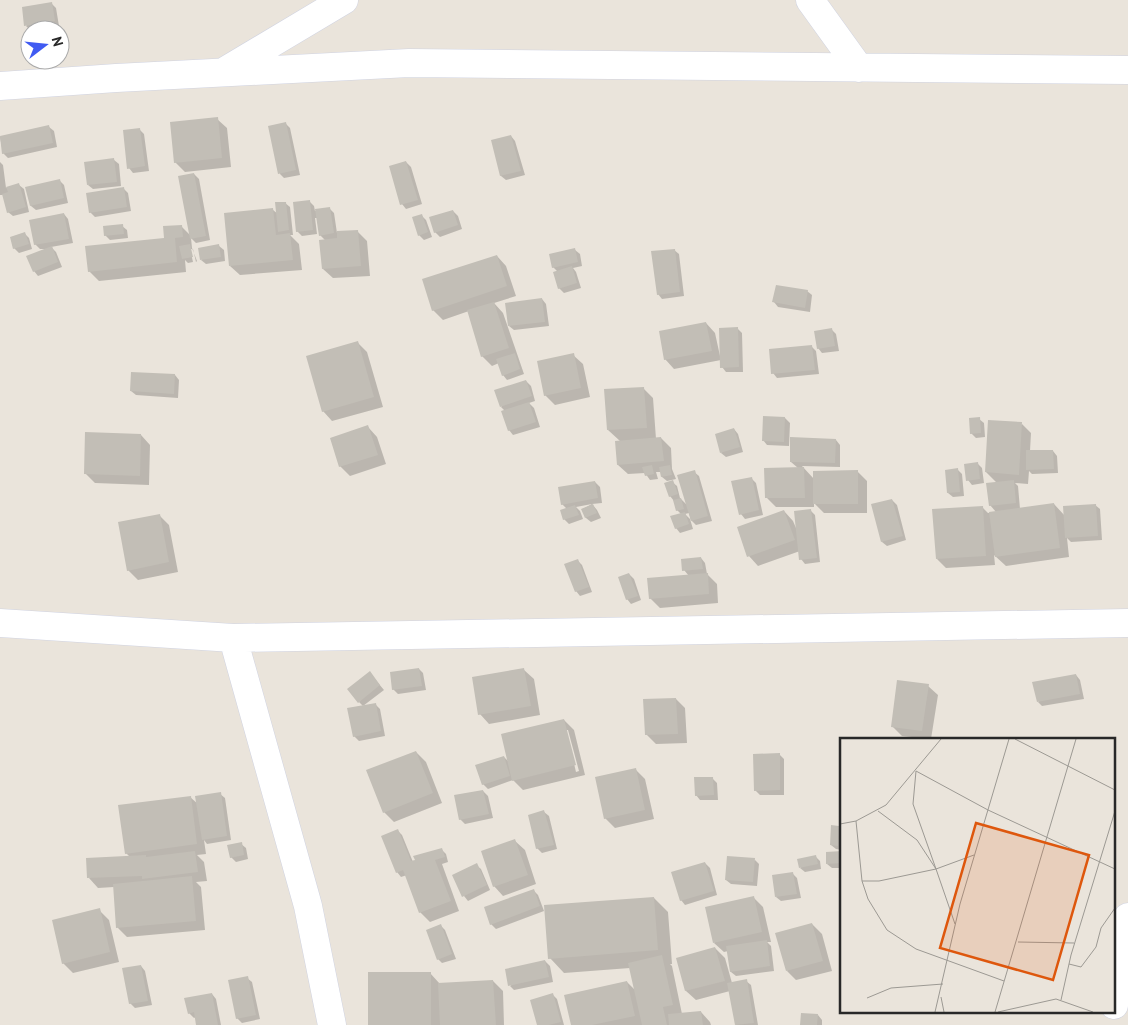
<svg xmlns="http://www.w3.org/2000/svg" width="1128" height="1025" viewBox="0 0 1128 1025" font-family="'PT Sans',sans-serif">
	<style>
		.shadow { fill: #0003; fill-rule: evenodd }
		.building { fill: #c2beb6 }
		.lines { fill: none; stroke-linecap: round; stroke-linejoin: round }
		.street-casing { stroke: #d0d3e1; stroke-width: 29 }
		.street { stroke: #fff; stroke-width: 28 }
		.inset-road { fill: none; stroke: #9c9993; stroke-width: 1 }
		.view { fill: #de570d; fill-opacity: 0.15; stroke: #de570d; stroke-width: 2.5 }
		.inset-edge { fill: none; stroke: #282828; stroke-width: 2.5 }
	</style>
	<rect width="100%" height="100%" fill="#eae4db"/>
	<!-- shadow -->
	<path class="shadow" d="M51,3l5,5 3,18 -29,4 -4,-4z
		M217,119l10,9 4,39 -46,5 -10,-10z
		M286,124l4,4 10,47 -16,3 -4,-4z
		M49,127l5,4 3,16 -49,11 -5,-5 -3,-16z
		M139,129l5,5 5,37 -16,2 -4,-5z
		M511,136l4,5 10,34 -19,5 -5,-4 -9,-35z
		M114,160l5,4 2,22 -28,3 -5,-4z
		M0,162l3,3 3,23 13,-3 5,4 5,23 -16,4 -5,-4 -5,-17h-3z
		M406,162l5,5 11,37 -16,5 -4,-5z
		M194,174l5,5 11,61 -14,3 -5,-5 1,10 5,13 -1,1 -3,-13h-3l3,13 -5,1 -3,-3 1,12 -87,9 -10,-10 76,-32 16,-13 10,10z
		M60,181l4,4 4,18 -32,7 -5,-4 -4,-18z
		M123,188l5,5 3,18 -36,6 -5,-5z
		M310,202l4,4 1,5 14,-3 5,5 3,20 20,-2 10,10 3,35 -37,2 -10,-9 3,-28 -6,-6 -2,-17h-3l2,16 -15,2 -5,-5z
		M285,203l5,4 3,28h-3l9,9 3,26 -62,5 -10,-9 43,-56 5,4z
		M453,211l5,5 4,13 -22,8 -5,-5z
		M64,214l4,5 5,24 -22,4 5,5 6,15 -24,9 -4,-5 14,-22h-8l-5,-5z
		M421,215l5,5 6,17 -8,3 -5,-5z
		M122,226l5,4 1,8 -18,2 -5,-5z
		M25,234l4,4 3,11 -13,4 -5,-5z
		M219,246l5,4 1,11 -19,3 -5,-4z
		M575,250l5,4 2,12 -9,2 3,4 5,16 -17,5 -5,-5 -2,-17 -4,-4z
		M674,250l5,4 5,42 -22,3 -4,-5z
		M497,256l9,10 10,30 -22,7 9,10 21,61 -17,6 -4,-5 -4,-12 -7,3 -10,-10 -13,-45 -26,9 -10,-10z
		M807,291l5,4 -2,17 -32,-5 -4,-5z
		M542,299l4,5 3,22 -35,4 -5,-4z
		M706,323l9,10 5,23 17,-28 5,5 1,39h-17l-4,-5 -1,-7 -47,9 -9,-10z
		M832,330l4,4 3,17 -17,2 -4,-5z
		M358,343l9,9 16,55 -51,14 -9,-10z
		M812,347l4,4 3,23 -42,4 -4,-5z
		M573,355l10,9 7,33 -35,8 -10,-10z
		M175,375l4,5 -1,18 -42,-3 -5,-4z
		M526,381l5,5 4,15 -6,2 5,5 6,19 -27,8 -4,-5 -4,-19 -4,-4z
		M643,388l10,10 3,41 5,-1 10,10 1,21 4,10 -9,2 -5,-4 -1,-5h-5l2,7 -8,1 -5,-7 -17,1 -10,-9 2,-24 -12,-11z
		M764,417l21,1 5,5 -1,23 -22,-1 -4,-5z
		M979,419l5,4 1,14 -9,1 -5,-5z
		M1022,424l9,9 -1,18h23l4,5 1,17 -26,1 -3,-3 -1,13 -13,-1 3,3 2,23 34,-5 11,12 30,-11 5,4 2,31 -31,2 -4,-4 2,19 -63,9 -12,-11 1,10 -49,3 -9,-9 46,-51 5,5 8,-1 -6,-7 7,-22 -11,-11z
		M368,427l9,10 9,27 -36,12 -10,-10z
		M734,429l4,5 5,18 -17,5 -5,-4z
		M141,435l9,10 -1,40 -54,-2 -10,-10z
		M836,440l4,5v22l-38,-1 12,13 43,-8 10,10v32h-43l-10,-10v4h-38l-9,-9 31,-30 -7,-6z
		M978,464l4,4 2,15 -12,2 -4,-5z
		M957,469l5,5 2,22 -11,1 -5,-4z
		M694,472l5,4 13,45 -16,4 -6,-6 3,10 -13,4 -4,-5 5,-14 -4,-4 -3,-9 -4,-5 2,-14 5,4 3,12 7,7zM689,513l2,7 -6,-6z
		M751,478l5,5 7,32 -18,4 -4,-5z
		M595,482l5,5 2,16 -10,1 5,6 4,8 -10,4 -5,-4 -3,-9 9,-5 -16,3 4,4 3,8 -14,5 -5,-5 3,-10 -5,-5z
		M892,500l5,5 9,35 -19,6 -5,-4z
		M810,510l5,5 5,47 -15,2 -4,-5 -1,-8 -42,15 -9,-10 35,-45 9,10 3,7z
		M159,515l10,10 9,47 -40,8 -10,-10z
		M701,558l4,5 2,11 10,10 1,19 -58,5 -10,-10 39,-22 -5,-6z
		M578,561l4,4 10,27 -12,4 -4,-5z
		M629,574l5,5 7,21 -10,4 -4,-5z
		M419,669l4,4 3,17 -28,4 -5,-5z
		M524,670l10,9 6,36 -51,9 -9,-10z
		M1076,675l4,5 4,19 -42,7 -4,-4z
		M374,678l10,12 -21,16 -4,-4z
		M928,686l10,9 -7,44 -29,-3 -10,-10z
		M676,699l9,9 2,35 -31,1 -10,-10z
		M375,704l5,5 5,27 -26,5 -5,-5z
		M564,720l10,10 11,45 -62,15 -10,-10 -25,9 -5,-5 21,-27 5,5zM566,730h2l11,41 -3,1z
		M416,752l10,10 16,41 -48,19 -10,-10z
		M779,754l5,5v36h-24l-5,-5z
		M636,770l9,9 9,40 -39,9 -10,-10z
		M712,778l5,5 1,17h-18l-4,-5z
		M483,791l5,5 5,22 -28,6 -5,-5z
		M220,794l5,4 6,42 -24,4 -3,-4 2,14 -9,1 7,7 3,19 -11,1 5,5 4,43 -78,7 -9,-9 -4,-41 -16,1 -9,-10 41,-21 -4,-4 64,-56 8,7z
		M544,812l5,4 8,33 -15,4 -5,-5z
		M839,827l3,3v20l-6,-1 -5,-4z
		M398,831l4,4 11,27 29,-12 4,4 2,8 -6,2 17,47 -29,11 -10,-10 -13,-37 -6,2 -4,-5z
		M515,841l10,9 11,34 -33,12 -9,-10z
		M241,844l5,4 2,11 -12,3 -5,-5z
		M842,852v16h-10l-5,-4z
		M815,856l5,5 1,8 -16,3 -5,-4z
		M755,860l4,4 -2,22 -26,-2 -5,-4z
		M705,863l5,5 7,27 -32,10 -4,-5z
		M476,865l5,4 9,21 -22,11 -4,-5z
		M792,873l5,5 4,20 -20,3 -5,-4z
		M534,891l4,4 6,16 -48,18 -5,-5z
		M753,897l10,10 8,35h-4l4,4 3,25 -38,5 -5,-4 -3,-21 -4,1 -10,-9z
		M654,898l14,14 4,52h-2l2,2 10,48 19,-2 9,10 1,3h-139l55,-43 9,9 -6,-23 -66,5 -14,-15z
		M99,910l10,10 10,42 -46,11 -10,-10z
		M812,924l10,10 10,37 -36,9 -9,-9z
		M441,926l4,4 11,29 -14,4 -4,-4z
		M715,948l10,10 7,25 14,-2 5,4 7,40h-22l-6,-34 -34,9 -10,-9 -8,-32z
		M545,961l5,5 3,16 -39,8 -4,-4z
		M141,966l4,5 7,34 -17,3 -5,-5z
		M430,973l10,11 53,-3 10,10 1,34h-134z
		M247,978l5,4 8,37 -18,4 -5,-5z
		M212,994l4,5 5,26h-24l-1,-8 -2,1 -5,-5z
		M552,994l5,5 7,26h-26z
		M818,1015l4,5v5h-21z"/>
	<!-- building -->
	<path class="building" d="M52,2l3,19 -31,5 -2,-19z
		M218,117l4,41 -48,5 -4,-41z
		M286,122l10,48 -18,4 -10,-48z
		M49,125l4,18 -51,11 -2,-18z
		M140,128l5,38 -18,3 -4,-39z
		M511,135l10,36 -21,5 -9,-36z
		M114,158l3,24 -30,3 -3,-23z
		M406,161l12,39 -18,5 -11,-39z
		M194,173l12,63 -16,3 -12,-63z
		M60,179l4,19 -34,8 -5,-19z
		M19,183l7,24 -19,6 -5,-19 6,-2 -2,-5z
		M124,187l3,20 -38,6 -3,-20z
		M310,200l3,30 -17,2 -3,-30z
		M275,202h11l3,28 -11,2z
		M330,207l4,26 -15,3 -4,-27z
		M273,208l3,27 14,-2 3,27 -64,6 -5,-53z
		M453,210l5,15 -24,8 -5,-16z
		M64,213l5,26 -35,6 -5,-25z
		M422,214l6,18 -10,4 -6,-19z
		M123,224l1,10 -20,2 -1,-10z
		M182,225l1,12 -8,1 2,24 -89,10 -3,-26 79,-8 -1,-12z
		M358,230l3,36 -39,3 -3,-29 18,-2v-7z
		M25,232l4,12 -16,5 -3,-12z
		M190,244l3,13 -11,2 -3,-13z
		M219,244l2,13 -21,3 -2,-12z
		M52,246l6,16 -25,10 -7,-16z
		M575,248l3,14 -26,6 -3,-14z
		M675,249l5,43 -23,3 -6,-44z
		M497,255l10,31 -75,25 -10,-32z
		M572,266l5,17 -19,6 -5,-17z
		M776,285l32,5 -3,18 -33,-6z
		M542,298l3,24 -37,4 -3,-23z
		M494,302l15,46 -28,9 -14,-47z
		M706,322l6,29 -48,9 -5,-29z
		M738,327l1,40 -19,1 -1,-40z
		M832,328l3,18 -18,3 -3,-18z
		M358,341l16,56 -52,15 -16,-56z
		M812,345l3,25 -44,4 -2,-25z
		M515,353l5,16 -18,7 -6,-17z
		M574,353l7,35 -37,8 -7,-35z
		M131,372l44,2 -1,20 -44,-3z
		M526,380l6,16 -32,11 -6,-17z
		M644,387l3,41 -40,2 -3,-41z
		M529,402l7,20 -28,9 -7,-20z
		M763,416l22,1 -1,25 -22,-1z
		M980,417l1,16 -11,1 -1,-16z
		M988,420l34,2 -3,53 -34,-3z
		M368,425l10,30 -39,12 -9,-29z
		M734,428l6,19 -20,6 -5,-19z
		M85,432l56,2 -1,42 -56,-2z
		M661,437l3,24 -47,4 -2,-24z
		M790,437l46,2 -1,24 -45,-1z
		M1026,450h27l1,19 -28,1z
		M978,462l2,17 -14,2 -2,-17z
		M652,465l2,9 -9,2 -3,-9z
		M670,465l2,10 -11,2 -2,-10z
		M804,467l1,31h-40l-1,-30z
		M958,468l2,24 -13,1 -2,-23z
		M695,470l13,46 -17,5 -14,-46z
		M858,470v34h-45v-33z
		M752,477l7,33 -20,5 -8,-34z
		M673,480l5,14 -9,3 -5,-14z
		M1014,480l2,23 -27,3 -3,-23z
		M595,481l3,17 -37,7 -3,-18z
		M681,498l3,11 -8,2 -3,-11z
		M892,499l11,37 -22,6 -10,-38z
		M1054,503l6,45 -65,9 -6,-45z
		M593,504l4,9 -12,5 -4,-9z
		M1096,504l2,32 -33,2 -2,-32z
		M575,505l4,10 -16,5 -3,-10z
		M983,506l3,50 -50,3 -4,-50z
		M811,509l6,49 -18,2 -5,-49z
		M784,510l11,30 -48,17 -10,-30z
		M685,512l4,12 -14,5 -5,-13z
		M160,514l9,48 -42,9 -9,-49z
		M701,557l2,12 -21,2 -1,-12z
		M578,559l11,28 -14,5 -11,-28z
		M629,573l9,23 -12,4 -8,-23z
		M708,573l1,21 -60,5 -2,-21z
		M419,668l3,18 -30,4 -2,-18z
		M524,668l7,38 -53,9 -6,-38z
		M370,671l10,14 -22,18 -11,-14z
		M1076,674l4,20 -43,8 -5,-20z
		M897,680l32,4 -7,47 -31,-4z
		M676,698l2,36 -33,1 -2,-36z
		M376,703l5,28 -28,6 -6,-29z
		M564,719l12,46 -64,16 -11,-47z
		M416,751l17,42 -50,20 -17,-43z
		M780,753v37l-26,1 -1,-37z
		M504,756l6,20 -28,9 -7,-20z
		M636,768l9,42 -41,9 -9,-42z
		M694,777h19l1,18 -19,1z
		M483,790l6,24 -30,6 -5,-25z
		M221,792l6,44 -25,4 -7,-44z
		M191,796l6,48 -72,10 -7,-49z
		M544,810l10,35 -18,4 -8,-34z
		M831,825l8,1 -1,20 -8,-1z
		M398,829l13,32 4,-1 -2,-4 29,-8 3,9 -10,3 16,41 -32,12 -16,-43 -7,3 -15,-37z
		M515,839l13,36 -35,12 -12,-36z
		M242,842l2,13 -14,3 -3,-13z
		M195,851l3,21 -56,7v-3l-55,2 -1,-20 60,-3v2z
		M842,851v12l-16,1v-12z
		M816,855l2,9 -19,4 -2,-9z
		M727,856l28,2 -2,24 -28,-2z
		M705,862l9,29 -34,10 -9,-29z
		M477,863l10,22 -25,12 -10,-22z
		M793,872l4,22 -22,3 -3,-22z
		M192,876l4,45 -80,7 -3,-44z
		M534,889l6,17 -50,19 -6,-18z
		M754,896l8,36 -49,11 -8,-36z
		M654,897l4,53 -110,9 -4,-54z
		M100,908l10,44 -48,12 -10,-44z
		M812,923l11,38 -37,10 -11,-38z
		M441,924l11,30 -15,6 -11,-30z
		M767,940l3,26 -40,6 -4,-26z
		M715,947l10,34 -40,10 -9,-33z
		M662,955l11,50 -10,2 4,18h-25l-14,-62z
		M545,960l4,17 -41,9 -3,-17z
		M141,965l7,36 -19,3 -7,-36z
		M368,972h63v53h-63z
		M248,976l8,39 -20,4 -8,-39z
		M747,979l7,44 -19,2 -8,-42z
		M493,980l3,45h-56l-2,-42z
		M627,981l8,35 -43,9h-21l-7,-30z
		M212,993l6,32h-22l-2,-13 -6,2 -4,-16z
		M553,993l8,29 -12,3h-12l-7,-25z
		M701,1011l2,14h-34l-1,-11z
		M801,1013l17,1 -1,11h-17z"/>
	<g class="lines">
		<defs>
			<path id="street" d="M810,0l49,68
				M225,71l119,-71
				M0,86l116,-8 293,-15 719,7
				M0,623l233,15 895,-15
				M233,638l75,268 24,119
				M1114,1005l14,-88"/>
		</defs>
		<!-- street casing -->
		<use href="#street" class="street-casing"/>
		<!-- street -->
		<use href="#street" class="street"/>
	</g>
	<!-- overview -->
	<g transform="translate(840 738)">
		<rect width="275" height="275" fill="#eae4db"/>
		<path class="inset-road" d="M175,1l100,51M38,73l39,29 19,29 19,55M16,83l6,60 6,18 19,31 29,19 88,32M0,86l16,-3 30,-16 55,-66M96,131l-23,-65 3,-33 72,39 127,59M22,143h17l57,-12 38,-14M178,204l56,1M229,226l12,3 15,-20 5,-19 14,-20M101,259l3,15M27,260l24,-10 52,-4M221,262l10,-45 44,-144M95,274l25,-108 49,-165M155,274l81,-273M158,274l58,-13 37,13"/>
		<path class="view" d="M136,85l113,32 -36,125 -113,-32z"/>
		<rect width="275" height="275" class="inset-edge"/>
	</g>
	<!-- north arrow -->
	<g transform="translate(45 45) rotate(74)"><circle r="24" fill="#ffffff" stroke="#a9a9a9"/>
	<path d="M0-4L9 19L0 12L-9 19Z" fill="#405bf2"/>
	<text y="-8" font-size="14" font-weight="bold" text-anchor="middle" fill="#282828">N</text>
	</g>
</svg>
